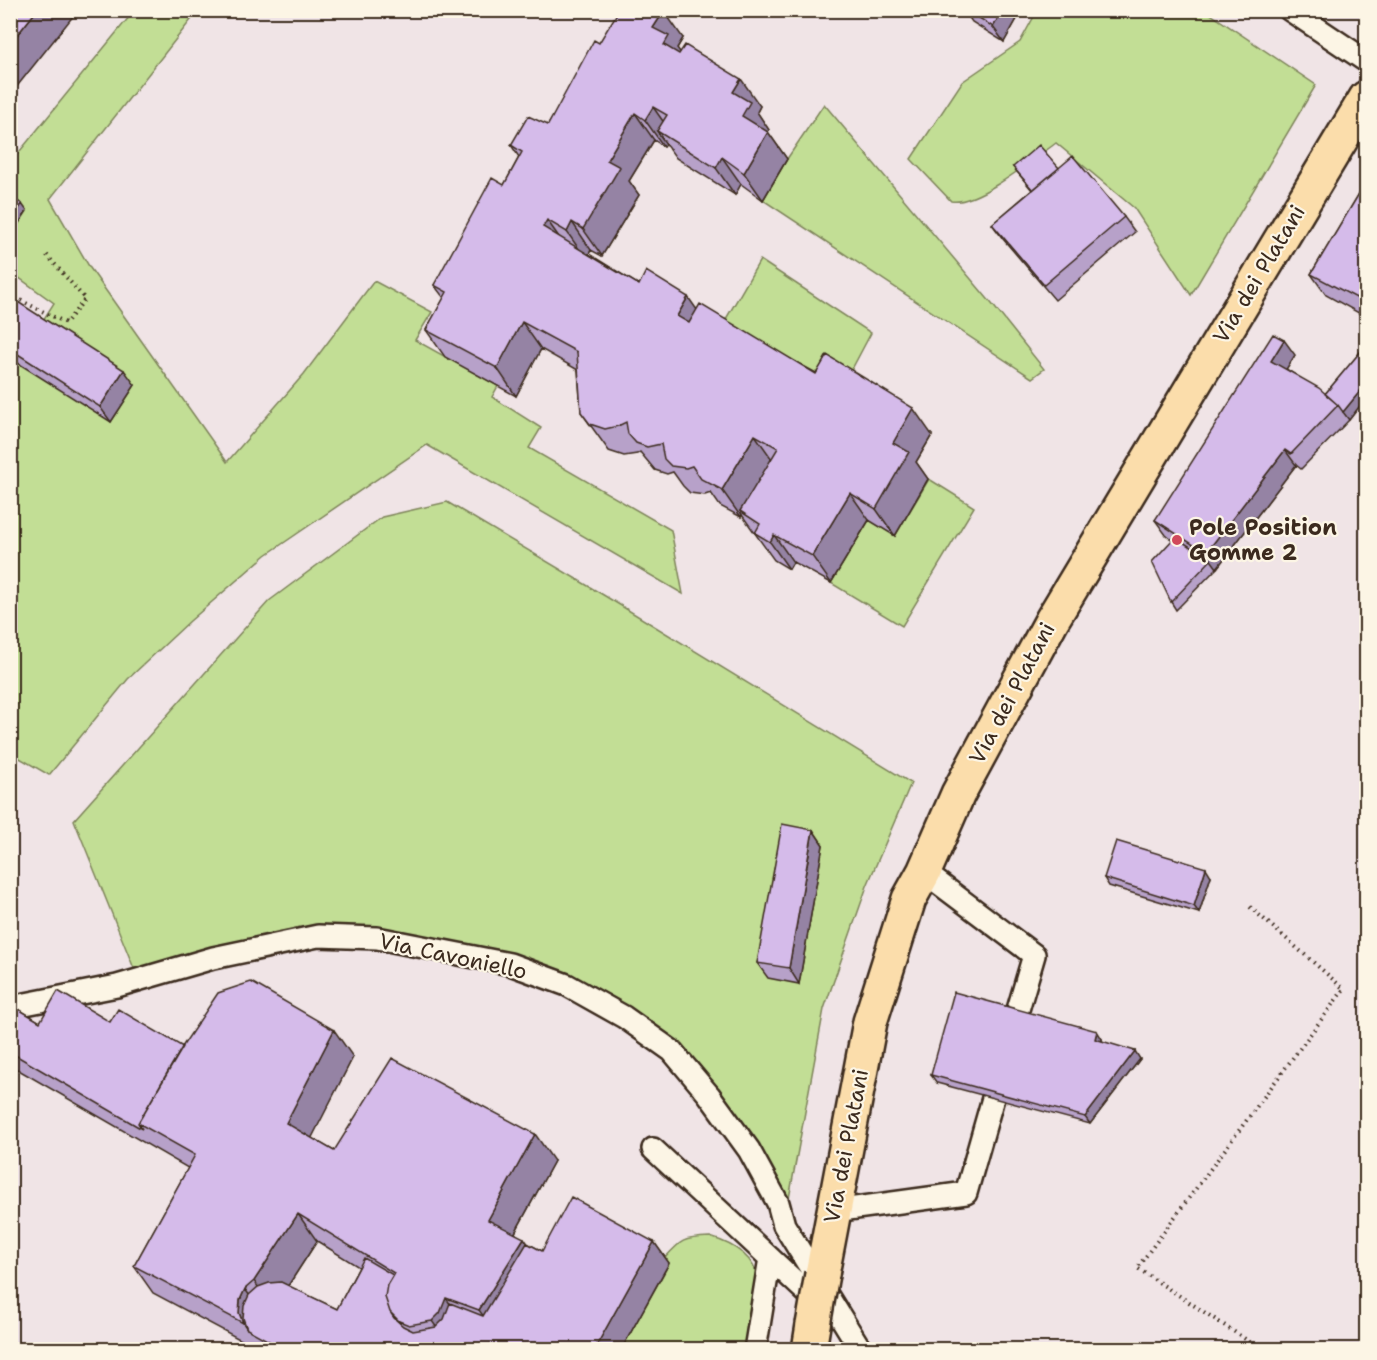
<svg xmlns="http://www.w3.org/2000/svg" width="1377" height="1360" viewBox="0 0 1377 1360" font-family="'Shantell Sans',sans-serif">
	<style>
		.green { fill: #c2de95; stroke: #7e845a; stroke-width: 1.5 }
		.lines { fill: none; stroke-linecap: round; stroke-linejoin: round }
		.lane-casing { stroke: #3b2a1e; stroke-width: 26 }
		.primary-casing { stroke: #3b2a1e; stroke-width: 38 }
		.path { stroke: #3b2a1e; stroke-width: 4; stroke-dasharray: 1.5 4.5; stroke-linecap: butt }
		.lane { stroke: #fcf5e5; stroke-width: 21 }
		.primary { stroke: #fbddab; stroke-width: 33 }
		.primary-bridge-casing { stroke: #3b2a1e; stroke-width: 38; stroke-linecap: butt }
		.primary-bridge { stroke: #fbddab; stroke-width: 33 }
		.wall { fill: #b7a1c9; stroke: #3b2a1e; stroke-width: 1.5; fill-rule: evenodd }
		.shaded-wall { fill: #9583a4; stroke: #3b2a1e; stroke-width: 1.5 }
		.building { fill: #d5bbea; stroke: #3b2a1e; stroke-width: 1.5 }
		.poi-dot { fill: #d1495b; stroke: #fcf5e5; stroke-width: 2 }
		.labels { text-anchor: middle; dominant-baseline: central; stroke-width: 4.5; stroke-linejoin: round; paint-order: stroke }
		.street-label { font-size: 22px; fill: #3b2a1e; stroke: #fcf5e5 }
		.poi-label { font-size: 22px; font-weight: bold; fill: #3b2a1e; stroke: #fcf5e5; text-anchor: start }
	</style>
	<rect width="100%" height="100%" fill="#f0e4e6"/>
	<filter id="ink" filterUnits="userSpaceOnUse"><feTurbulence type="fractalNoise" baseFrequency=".0167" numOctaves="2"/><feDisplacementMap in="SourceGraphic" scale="12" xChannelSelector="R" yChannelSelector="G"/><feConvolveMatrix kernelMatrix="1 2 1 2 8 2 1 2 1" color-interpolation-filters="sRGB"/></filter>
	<g filter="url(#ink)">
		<!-- green -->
		<path class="green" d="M134,11h64l-148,188 40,69 137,194 77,-88 70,-93 58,31 -17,28 83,46 -6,11 49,31 -12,20 142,82 12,64 -256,-149 -161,110 -76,66 -62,58 -79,96 -38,-22v-447l29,19 14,-22 -43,-31v-110z
			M1037,11h169l110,74 -125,210 -57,-87 -78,-65c-22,16 -80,63 -105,58l-40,-42 51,-77 58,-40z
			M824,104l168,200 52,65 -12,9 -269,-178 24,-41z
			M760,260l111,73 -36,68 -116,-70z
			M929,479l45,28 -72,119 -71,-43 38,-63 26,16z
			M447,502l158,94 306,187 -44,103 -43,123 -36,195 -31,-59 -38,-55 -39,-44 -50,-38 -252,-78 -243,41 -61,-151 195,-219 113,-84z
			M710,1237c67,20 50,62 34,112l-123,1 48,-86 -6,-4c18,-20 19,-22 47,-23z"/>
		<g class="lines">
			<defs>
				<path id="lane" d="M1290,10l76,51
					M924,872l110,83 -24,82
					M10,1007l107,-21 96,-28 105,-22 59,2 133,26 57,21 57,32 48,34 37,44 40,55 29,53 6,22 77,125
					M653,1149l164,153
					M834,1211l132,-18 35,-123
					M755,1350l15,-92"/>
				<path id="primary" d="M822,1274l48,-252 39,-123 15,-27 34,-78 94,-174 314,-522
					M809,1350l4,-25"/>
			</defs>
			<!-- lane casing -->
			<use href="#lane" class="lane-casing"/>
			<!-- primary casing -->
			<use href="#primary" class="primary-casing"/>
			<!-- path -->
			<path class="path" d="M10,295l56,28 19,-24 -39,-45
				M1250,907l94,82 -207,279 125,82"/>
			<!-- lane -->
			<use href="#lane" class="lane"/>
			<!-- primary -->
			<use href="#primary" class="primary"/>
			<defs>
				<path id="primary-bridge" d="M813,1325l9,-51"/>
			</defs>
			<!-- primary-bridge casing -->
			<use href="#primary-bridge" class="primary-bridge-casing"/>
			<!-- primary-bridge -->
			<use href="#primary-bridge" class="primary-bridge"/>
		</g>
		<!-- wall -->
		<path class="wall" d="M964,10h58l-18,32 -32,-20z
			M683,38l-6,10 3,5 80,53 -3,6 12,18 -1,2 19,27 -24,41 -22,-16 -6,11 -59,-37 -10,-14 -2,3 -10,-7 -25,41 10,14 -37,61 -11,-6 -2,4 50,31 58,24 235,126 -16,27 12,17 -33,57 -26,-16 -38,63 -38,-21 -4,7 -15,-9 -32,-45 -1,2 -21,-11 -9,-13 -6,2 -15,-2 -7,-7 -10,-14 -6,2 -12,-4 -15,-18 -3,2 -13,2 -15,-5 -28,-39 -3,-42 -37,-21 -25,47 -71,-39 -19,-27 18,-32 -10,-13 70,-100 15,-28 -8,-12 37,-20 51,-82z
			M1013,167l46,1 65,49 11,15 -80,68 -52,-61 -11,-15 40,-34z
			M1366,182v135l-40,-22 -15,-21z
			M10,297l125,88 -24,37 -101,-64z
			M1366,345v53l-17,22 -48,49 -5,-4 -79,103 -41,42 -5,-8 1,-62 -6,-5 -11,-15 140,-165 -9,14 39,25z
			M813,830l10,15 -24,139 -31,-6 -11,-15z
			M1211,876l-12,37 -90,-27 -5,-8z
			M10,1004l30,18h70l73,25 170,10 -42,81 23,13 220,10 -39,72 12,10 15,8 112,-9 15,21 -48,87h-361l-107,-57 -19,-27 54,-98 -178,-103zM317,1241l42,26 -22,42 -49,-23z
			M1102,1039v2l38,18 -50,65 -153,-41 -6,-8z"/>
		<!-- shaded-wall -->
		<path class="shaded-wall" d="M37,10h41l-68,85v-51z
			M1003,10h19l-18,32 -11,-15z
			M664,11l19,27 -6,10 11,15 -24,-18 -11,-17z
			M741,79l19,27 -3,6 12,18 -8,13 -19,-27 -9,-24z
			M653,107l19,27 -15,-3 9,13 -2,3 -19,-27z
			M635,113l19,27 -25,41 10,14 -37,61 -19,-27 24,-69z
			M768,132l19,27 -24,41 -19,-27z
			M722,157l19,27 -6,11 -19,-27z
			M22,204l5,7 -17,26v-16z
			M547,220l19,27 -23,-20z
			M572,222l19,28 -5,9 -19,-27z
			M688,297l19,27 -11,19 -19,-27z
			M522,322l19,27 -25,47 -19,-28z
			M1284,340l11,15 -13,21 -11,-15z
			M124,370l11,15 -24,37 -11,-15z
			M1366,384v14l-17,22 -6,-8z
			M913,408l19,27 -16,27 12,17 -33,57 -19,-27 17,-66z
			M755,435l19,27 -34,49 2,4 -1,2 -19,-27z
			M1285,450l11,15 -79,103 -11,-15z
			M850,493l19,27 -38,63 -19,-27z
			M774,535l19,27 -4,7 -19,-27z
			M813,830l10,15 -24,139 -10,-16z
			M1206,868l5,8 -12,37 -5,-7z
			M334,1030l19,27 -48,94 -19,-28z
			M1097,1031l5,8 -1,7 -6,-7z
			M1135,1051l5,8 -50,65 -5,-7z
			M535,1134l19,27 -47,86 -19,-27z
			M298,1214l19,27 -44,68 -19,-28z
			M524,1238l19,27 -45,72 -19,-27z
			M654,1242l15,21 -48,87h-27z
			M245,1289l19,27 -17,13 -4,-6 -4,-10 1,-13z
			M446,1298l19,27 -14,23 -19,-27z"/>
		<!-- building -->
		<path class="building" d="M10,10h27l-27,34z
			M619,10l45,1 -11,17 16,8 -5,9 15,9 6,-9 56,34 -8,13 17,10 -8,14 26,16 -24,41 -22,-16 -6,11 -59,-37 10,-16 -14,-8 -8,13 -10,-7 -28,47 13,7 -37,62 -11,-7 -5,10 -20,-12 -4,7 96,58 7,-14 42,26 -11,19 12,7 11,-19 116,70 11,-19 86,53 -20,35 16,9 -33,57 -26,-16 -38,63 -38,-21 -4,7 -15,-9 5,-9 -20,-13 38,-63 -23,-13 -33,55 -21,-11 -9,-13 -6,2 -15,-2 -7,-7 -3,-15 -14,3 -11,-4 -8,-9 -2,-12 -8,4 -13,3 -15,-5 -9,-12 -4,-60 -55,-30 -25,46 -71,-38 21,-38 -13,-7 58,-107 12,7 18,-33 -11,-7 17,-29 20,9 46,-85 5,3z
			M967,10h36l-10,17z
			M1039,145l20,23 -26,22 -20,-23z
			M1073,156l51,61 -80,68 -52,-61z
			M1366,182v121l-55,-29z
			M10,196l12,8 -12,17z
			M10,297l114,73 -24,37 -90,-58z
			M1273,334l11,6 -13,21 48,27 19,17 -47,49 -6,-4 -79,103 -51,-33z
			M1366,345v39l-23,28 -5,-7 -13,-11z
			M1175,537l36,23 -40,42 -19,-40z
			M782,824l31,6 -24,138 -32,-5z
			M1116,841l90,27 -12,38 -90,-28z
			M251,982l83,48 -48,93 48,28 58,-93 143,76 -47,86 36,18 -45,72 -33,-12 -6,15 -8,8 -23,4 -10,-4 -9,-9 -5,-15 2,-12 7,-12 -96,-59 -44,67 -9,8 -5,11 -1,13 4,10 -109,-57 61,-111 -57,-32 46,-79 34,-51z
			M58,991l52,31 8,-13 65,38 -45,76 4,6 -132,-77v-48l30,18z
			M954,992l143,39 -2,8 40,12 -50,66 -154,-42z
			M571,1197l83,45 -60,108h-309l-38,-21 -4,-11 1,-12 5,-11 9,-8 11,-4 12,-1 56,27 27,-51 29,17 -6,10 -2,12 5,15 4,6 9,8 10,5 23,-4 8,-8 6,-16 33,13 44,-73 15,8z"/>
	</g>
	<!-- markers -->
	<circle class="poi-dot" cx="1177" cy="540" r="6"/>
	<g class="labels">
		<!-- street labels -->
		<g class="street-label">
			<text transform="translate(1259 274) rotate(-59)">Via dei Platani</text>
			<text transform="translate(1012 693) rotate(-62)">Via dei Platani</text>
			<text transform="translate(453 956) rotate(12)">Via Cavoniello</text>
			<text transform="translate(846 1146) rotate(-79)">Via dei Platani</text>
		</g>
		<!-- poi labels -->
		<g class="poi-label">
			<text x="1189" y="527">Pole Position<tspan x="1189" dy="25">Gomme 2</tspan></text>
		</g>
	</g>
	<!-- margin -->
	<rect width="1377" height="1360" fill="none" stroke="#fcf5e5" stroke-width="36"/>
	<rect x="18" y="18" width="1341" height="1324" fill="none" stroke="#3b2a1e" stroke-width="2" filter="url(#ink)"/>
</svg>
